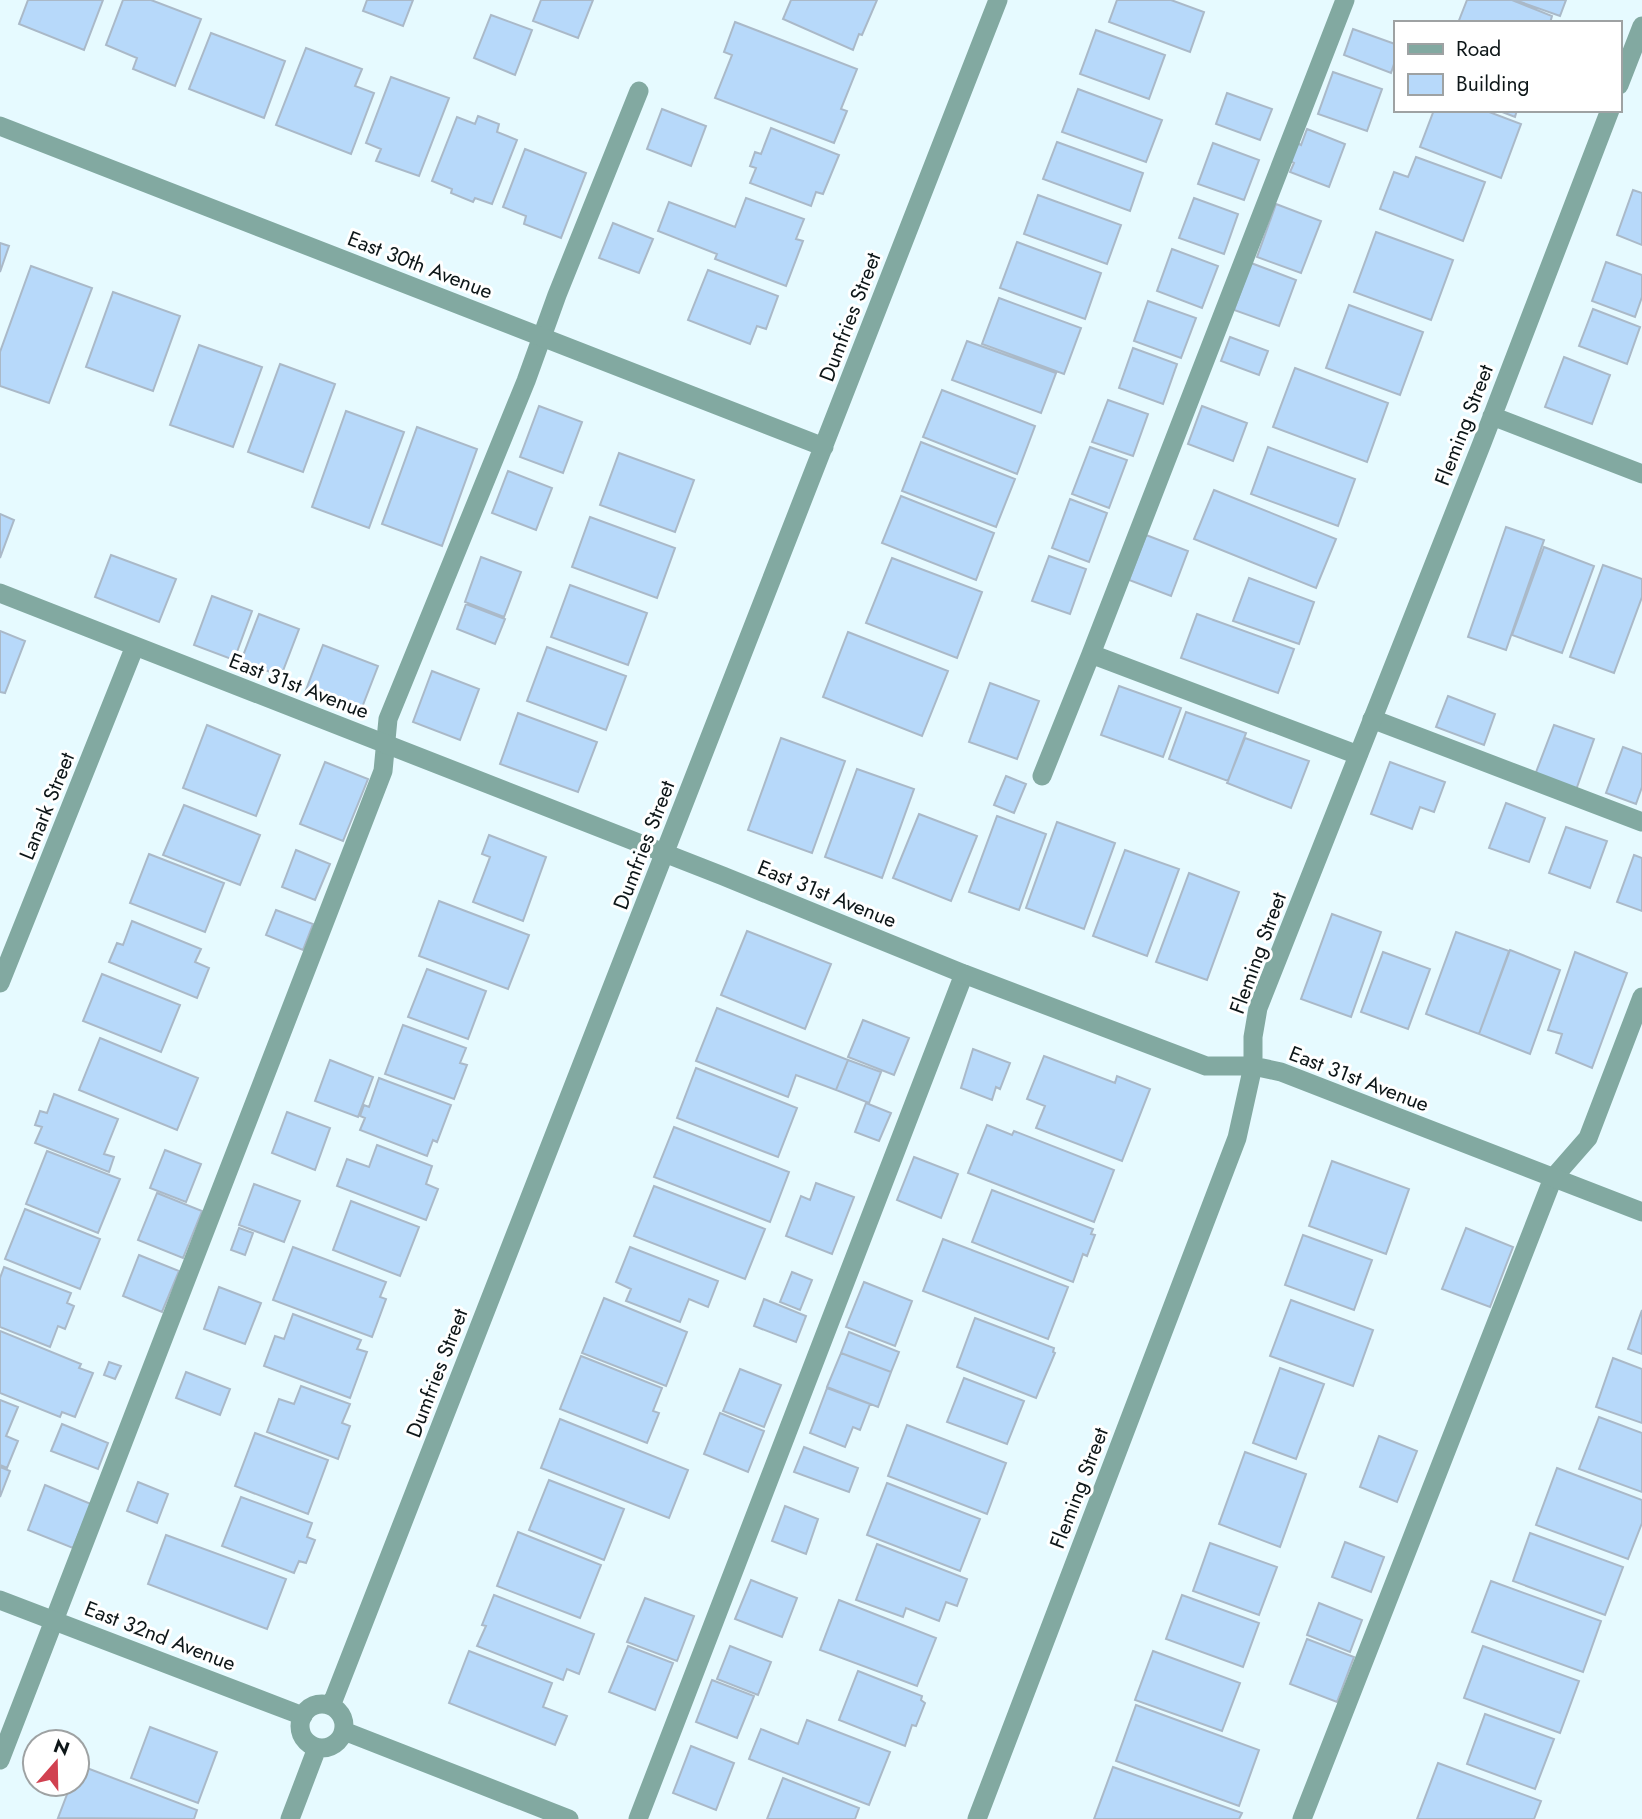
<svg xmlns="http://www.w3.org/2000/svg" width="1642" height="1819" viewBox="0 0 1642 1819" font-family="Jost,sans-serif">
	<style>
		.building { fill: #b7d9fa; stroke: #aab9c8; stroke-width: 2 }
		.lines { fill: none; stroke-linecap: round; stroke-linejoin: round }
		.service { stroke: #82a9a1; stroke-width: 19 }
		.minor { stroke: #82a9a1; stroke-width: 19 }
		.labels { text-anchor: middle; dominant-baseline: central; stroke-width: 6; stroke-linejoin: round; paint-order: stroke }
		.street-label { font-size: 21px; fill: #0d1618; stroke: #fff }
	</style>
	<rect width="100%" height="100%" fill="#e6faff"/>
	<!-- building -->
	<path class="building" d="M28,0h75l-19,50 -65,-26z
		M123,0h28l50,19 -26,67 -42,-17 4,-11 -31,-13z
		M367,0h46l-10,26 -40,-15z
		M541,0h52l-15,38 -45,-17z
		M791,0h86l-15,35 -3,-1 -6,16 -70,-31z
		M1117,0h54l33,12 -14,40 -81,-30z
		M1467,0h45l40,16 -2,7h-92z
		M1515,0h51l-6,16z
		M491,15l41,15 -17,45 -41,-17z
		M735,22l122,47 -16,40 6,2 -13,32 -119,-45 17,-43 -8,-3z
		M1353,29l42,15v17l-4,12 -47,-18z
		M1096,30l69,25 -16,44 -69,-25z
		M211,33l74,28 -21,57 -75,-29z
		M306,48l56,21 -7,17 19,7 -23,61 -75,-29z
		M1333,72l49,17 -15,42 -49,-17z
		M391,77l58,21 -30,78 -43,-15 5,-12 -15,-6z
		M1078,89l84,31 -16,42 -84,-30z
		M1227,93l45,16 -12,31 -44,-16z
		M662,109l44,17 -15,40 -44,-17z
		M1434,110h50l37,14 -20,54 -81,-31z
		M1497,110h20l-2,7z
		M478,116l21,8 -2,8 20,8 -25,64 -17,-6 -2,4 -22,-9 1,-4 -20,-8 25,-64 18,7z
		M771,128l68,27 -16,39 -7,-2 -5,14 -61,-23 6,-15 -6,-2 5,-14 6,2z
		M1307,129l38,15 -16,43 -39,-15 4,-9 -6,-3 7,-18 6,3z
		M1057,142l86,31 -13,38 -87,-32z
		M1213,143l46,17 -15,40 -46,-16z
		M525,149l61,24 -25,65 -37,-14 2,-8 -23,-9z
		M1416,157l69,25 -22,59 -83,-32 14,-37 14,5z
		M1633,190l9,3v52l-25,-10z
		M1038,195l83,30 -14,39 -83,-30z
		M746,198l58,21 -8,20 7,2 -17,45 -71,-27 2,-5 -59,-23 11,-29 66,25z
		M1194,198l44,16 -14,40 -45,-16z
		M1276,204l45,17 -20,52 -44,-16z
		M613,223l40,16 -14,34 -40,-15z
		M1376,232l77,28 -22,60 -77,-28z
		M1017,242l84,31 -16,46 -85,-31z
		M0,243l9,3 -9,26z
		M1172,249l46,17 -16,42 -45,-17z
		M1606,262l36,13v22l-7,20 -43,-16z
		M1251,263l45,17 -17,46 -45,-16z
		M31,266l61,22 -43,115 -49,-17v-34z
		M708,270l70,26 -12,33 -9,-3 -7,18 -62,-24z
		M113,292l67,24 -27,75 -67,-24z
		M999,298l82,30 -17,46 -82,-30z
		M1148,301l48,17 -15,40 -47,-17z
		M1349,305l74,27 -23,63 -74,-27z
		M1593,309l47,18 -13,37 -48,-18z
		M1230,337l38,14 -9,24 -38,-14z
		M967,341l89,32 -15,40 -89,-33z
		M199,345l63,22 -29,80 -63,-22z
		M1133,348l44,16 -14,40 -44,-16z
		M1564,357l46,18 -18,49 -47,-17z
		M280,364l55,20 -32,88 -55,-20z
		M1295,368l93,35 -21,59 -94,-35z
		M942,390l93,36 -18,48 -94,-37z
		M1108,400l40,14 -15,42 -41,-14z
		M539,406l43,16 -19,51 -43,-16z
		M1202,406l45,17 -14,38 -45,-17z
		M346,411l58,21 -35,96 -57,-21z
		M417,427l60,22 -35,97 -60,-22z
		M921,442l94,37 -19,48 -94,-36z
		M1090,447l37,13 -18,48 -37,-14z
		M1268,447l87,32 -17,47 -87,-32z
		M619,453l75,27 -19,52 -75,-27z
		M508,471l44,17 -16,42 -44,-17z
		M1214,490l122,49 -20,49 -122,-49z
		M901,496l93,37 -18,47 -94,-37z
		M1070,499l37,14 -18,49 -37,-14z
		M0,514l14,6 -14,38z
		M590,517l85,31 -18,50 -85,-31z
		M1506,527l38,13 -38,110 -38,-13z
		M1146,535l42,16 -17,45 -42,-16z
		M1544,547l50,19 -32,87 -50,-18z
		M111,555l65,24 -17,43 -64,-25z
		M1049,556l37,13 -16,45 -38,-13z
		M481,557l40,15 -17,45 -39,-15z
		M892,558l90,34 -25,66 -91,-35z
		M1603,565l39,14v18l-28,76 -44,-16z
		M1249,578l65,24 -15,42 -66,-23z
		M570,585l77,28 -19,52 -77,-28z
		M212,596l40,15 -18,49 -40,-15z
		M466,604l39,15 -10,25 -38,-15z
		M259,614l40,15 -18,47 -40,-15z
		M1197,614l97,35 -16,44 -97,-35z
		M0,631l25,10 -20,52 -5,-1z
		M848,632l100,39 -26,65 -99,-39z
		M323,645l55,21 -17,44 -55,-20z
		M547,647l79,29 -20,54 -79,-29z
		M432,671l47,18 -19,51 -47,-18z
		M990,683l49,18 -22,58 -48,-17z
		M1119,686l62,22 -18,49 -62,-22z
		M1448,696l47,18 -11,31 -48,-18z
		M1186,712l60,21 -18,48 -59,-22z
		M518,713l79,29 -19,50 -78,-28z
		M207,725l73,30 -24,61 -73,-28z
		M1554,725l40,14 -18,51 -41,-15z
		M781,738l64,23 -33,92 -64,-23z
		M1245,738l64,23 -18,47 -64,-25z
		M1623,747l19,7v33l-6,17 -30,-11z
		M325,762l43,17 -25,62 -43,-17z
		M1390,762l55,20 -11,30 -14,-5 -8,22 -41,-15z
		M857,769l57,20 -32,89 -57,-21z
		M1006,776l20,8 -12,29 -20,-8z
		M1506,803l39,15 -16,44 -40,-14z
		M184,805l76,30 -20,50 -77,-30z
		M919,814l58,22 -26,65 -58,-23z
		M997,816l49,18 -27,76 -50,-18z
		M1057,822l58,21 -31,86 -58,-21z
		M1566,827l41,14 -17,47 -41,-15z
		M489,835l57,22 -23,64 -50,-19 17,-45 -8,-3z
		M296,850l34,14 -15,36 -33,-13z
		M1125,850l54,19 -32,87 -54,-20z
		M149,854l75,29 -19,49 -75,-29z
		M1634,855l8,3v53l-25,-9z
		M1189,873l50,19 -32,88 -51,-18z
		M439,901l90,34 -21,54 -89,-33z
		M276,910l37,14 -10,26 -37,-15z
		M1332,914l49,18 -30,85 -50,-18z
		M132,921l69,28 -6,13 14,6 -12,30 -88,-36 8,-19 6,2z
		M747,931l84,33 -26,65 -84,-34z
		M1456,932l53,19 -30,83 -53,-20z
		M1510,950l50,20 -30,84 -51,-20z
		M1383,952l47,17 -22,60 -47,-17z
		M1575,952l52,21 -35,95 -36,-15 6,-19 -14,-4z
		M427,969l59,22 -18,48 -60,-22z
		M102,974l78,31 -19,47 -78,-31z
		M717,1008l131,52 -12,30 -40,-15 -8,22 -92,-36z
		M863,1020l46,18 -15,37 -46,-18z
		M403,1025l63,23 -6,15 7,2 -13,34 -69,-25z
		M100,1038l98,40 -21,52 -98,-40z
		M973,1049l37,14 -10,26 -4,-2 -4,13 -31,-12z
		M1044,1056l71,27 2,-7 33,13 -28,72 -86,-33 9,-22 -18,-7z
		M330,1060l43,17 -15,40 -43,-16z
		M848,1060l33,12 -12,31 -33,-13z
		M696,1068l101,40 -19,49 -101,-39z
		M379,1078l72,27 -14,37 -4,-2 -6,16 -67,-26 5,-12 -5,-2 4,-11 5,2z
		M54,1094l64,25 -14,35 10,3 -5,15 -74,-29 7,-16 -7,-2 5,-14 7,2z
		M866,1103l25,10 -12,28 -24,-9z
		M287,1112l43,16 -15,42 -43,-17z
		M987,1125l25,10 2,-4 100,39 -20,52 -126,-49z
		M674,1127l115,45 -19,50 -116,-45z
		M377,1145l55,21 -6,18 12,5 -12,31 -89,-34 10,-27 22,8z
		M165,1150l36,14 -15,38 -36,-14z
		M47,1151l73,28 -22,54 -72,-29z
		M914,1157l44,17 -17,44 -44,-18z
		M1332,1161l77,28 -23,65 -77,-28z
		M816,1183l38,14 -22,57 -46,-18 15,-40 9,4z
		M254,1184l46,17 -16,41 -45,-17z
		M654,1186l111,43 -20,50 -111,-43z
		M992,1190l101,39 -2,5 4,1 -8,21 -4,-2 -10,28 -101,-40z
		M157,1193l45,18 -19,47 -45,-18z
		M351,1201l68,26 -19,49 -67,-26z
		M25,1209l75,30 -20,50 -75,-30z
		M239,1228l14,5 -8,22 -14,-5z
		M1466,1228l47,19 -23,60 -48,-18z
		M1303,1235l69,25 -18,50 -69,-25z
		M943,1239l125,48 -20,52 -125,-48z
		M293,1247l93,35 -6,15 6,2 -14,38 -99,-37z
		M630,1247l88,34 -10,26 -19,-8 -9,23 -54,-21 5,-12 -15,-7z
		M139,1255l40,16 -17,41 -39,-16z
		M4,1267l67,26 -4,10 7,3 -9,23 -7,-3 -8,21 -50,-20v-49z
		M792,1272l20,8 -12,30 -20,-8z
		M864,1282l48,19 -17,45 -49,-19z
		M219,1287l42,16 -16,41 -41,-15z
		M604,1298l83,34 -21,54 -84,-33z
		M764,1299l42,17 -10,26 -42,-16z
		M1291,1300l82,30 -20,56 -83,-30z
		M1642,1310v44l-14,-5z
		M293,1314l68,26 -4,9 10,3 -17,46 -86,-32 11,-30 9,3z
		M975,1318l79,30 -1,4 2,1 -19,45 -79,-31z
		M0,1331l81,33 -2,4 14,5 -18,44 -13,-5 -2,5 -60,-24z
		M849,1332l50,20 -8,20 -50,-19z
		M841,1353l50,19 -13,35 -51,-20z
		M581,1356l81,32 -9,23 6,2 -12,30 -87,-34z
		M1613,1358l29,11v54l-46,-16z
		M109,1362l12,4 -6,13 -11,-4z
		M1280,1368l44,16 -28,75 -43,-16z
		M740,1369l41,16 -17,42 -41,-16z
		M186,1372l44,17 -10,26 -44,-17z
		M964,1378l60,23 -17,43 -60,-22z
		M301,1386l49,18 -8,19 8,3 -12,33 -71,-27 12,-33 15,5z
		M827,1388l43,16 -10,26 -7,-3 -8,20 -35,-14z
		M0,1400l18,7 -12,29 12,5 -11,27 -7,-3z
		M720,1413l44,18 -16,41 -44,-18z
		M1599,1417l43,16v59l-63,-23z
		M560,1419l128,51 -19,48 -128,-50z
		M62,1424l46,19 -10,26 -47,-18z
		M907,1425l99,38 -19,51 -99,-38z
		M255,1433l73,27 -20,54 -73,-28z
		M1379,1436l38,15 -20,51 -37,-15z
		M804,1447l54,21 -9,24 -55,-20z
		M1245,1452l61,22 -26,73 -61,-23z
		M0,1467l10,4 -10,26z
		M1557,1468l85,32v23l-14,36 -92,-34z
		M549,1480l75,29 -20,51 -75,-30z
		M138,1482l30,12 -11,29 -30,-12z
		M887,1483l93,36 -20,52 -93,-36z
		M45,1485l46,19 -18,44 -45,-18z
		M241,1497l71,26 -5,14 8,3 -9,23 -7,-2 -5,12 -72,-27z
		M785,1506l33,13 -12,35 -34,-13z
		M518,1532l83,33 -21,53 -83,-32z
		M1530,1533l93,34 -18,48 -92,-34z
		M166,1535l120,44 -19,50 -119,-45z
		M1345,1542l39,15 -13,35 -39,-15z
		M1210,1543l67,24 -18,48 -66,-24z
		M877,1544l90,35 -10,27 -11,-4 -7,19 -33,-13 -3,9 -47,-17z
		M751,1580l46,18 -15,39 -47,-18z
		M1491,1581l110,40 -18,51 -111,-40z
		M494,1595l100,39 -15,40 -12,-5 -4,11 -86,-34 9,-20 -4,-1z
		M1182,1595l77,28 -16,44 -77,-28z
		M645,1598l49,18 -17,45 -50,-19z
		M839,1600l97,38 -19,48 -97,-36z
		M1319,1603l43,17 -12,32 -43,-17z
		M1307,1639l47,18 -17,45 -47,-18z
		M628,1646l45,17 -18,47 -46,-18z
		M730,1646l41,16 -13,33 -41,-16z
		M1483,1646l96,35 -19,52 -96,-35z
		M469,1651l83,32 -9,24 24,9 -12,29 -106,-42z
		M1153,1651l87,32 -18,48 -87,-31z
		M858,1671l64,25 -1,4 4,3 -9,23 -4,-1 -7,21 -66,-26z
		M712,1680l42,16 -17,42 -41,-16z
		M1136,1705l123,45 -20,56 -123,-45z
		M1485,1714l69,25 -19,50 -68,-25z
		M807,1720l83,32 -21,53 -120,-46 12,-30 37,15z
		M150,1727l67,25 -19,51 -67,-25z
		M691,1746l43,17 -18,47 -43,-17z
		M1438,1763l103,38 -7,18h-117z
		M79,1765l118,45 -3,9 -136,-1 13,-34h6z
		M1113,1767l129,46 -3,6h-145z
		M783,1778l76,30 -4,11h-88z"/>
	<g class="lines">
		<!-- service -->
		<path class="service" d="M1345,0l-254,654 267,101
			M1372,719l270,103
			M1042,776l49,-122
			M0,1760l383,-989 5,-52 138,-338 31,-86 82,-204
			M638,1819l326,-845
			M1302,1819l251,-641 35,-40 54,-141"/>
		<!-- minor -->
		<path class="minor" d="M1619,85l23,-59
			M0,126l824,321
			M1492,416l150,58
			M0,593l723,283 241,98 242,92h47l28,6 361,140
			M0,983l135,-337
			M0,1600l303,116
			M300 1726a22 22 0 1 1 44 0a22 22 0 1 1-44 0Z
			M331,1706l667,-1706
			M344,1731l225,88
			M290,1819l27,-71
			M977,1819l260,-681 16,-72v-29l5,-29 224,-565 128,-333"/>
	</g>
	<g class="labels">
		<!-- street labels -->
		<g class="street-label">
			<text transform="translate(420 265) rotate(21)">East 30th Avenue</text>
			<text transform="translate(850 317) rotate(-69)">Dumfries Street</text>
			<text transform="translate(1464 425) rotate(-69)">Fleming Street</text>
			<text transform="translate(299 686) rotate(21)">East 31st Avenue</text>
			<text transform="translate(47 806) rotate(-68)">Lanark Street</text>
			<text transform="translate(644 845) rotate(-69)">Dumfries Street</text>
			<text transform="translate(827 894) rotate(22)">East 31st Avenue</text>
			<text transform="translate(1258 953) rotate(-70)">Fleming Street</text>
			<text transform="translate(1359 1079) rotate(21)">East 31st Avenue</text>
			<text transform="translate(437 1373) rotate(-69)">Dumfries Street</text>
			<text transform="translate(1079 1488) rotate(-69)">Fleming Street</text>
			<text transform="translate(160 1636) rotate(21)">East 32nd Avenue</text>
		</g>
	</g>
	<!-- legend -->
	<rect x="1394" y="21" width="228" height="91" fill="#ffffff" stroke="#9ea2a3" stroke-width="2"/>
	<rect x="1408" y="44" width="35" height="10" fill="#82a9a1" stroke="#9ea2a3" stroke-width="2"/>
	<text x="1456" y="56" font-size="21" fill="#0d1618">Road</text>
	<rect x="1408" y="74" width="35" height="21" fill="#b7d9fa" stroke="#9ea2a3" stroke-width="2"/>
	<text x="1456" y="91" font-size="21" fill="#0d1618">Building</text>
	<!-- north arrow -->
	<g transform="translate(56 1763) rotate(20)"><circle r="33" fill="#ffffff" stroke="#9ea2a3" stroke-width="2"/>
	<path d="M0-5L12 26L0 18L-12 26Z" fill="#d14150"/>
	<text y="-10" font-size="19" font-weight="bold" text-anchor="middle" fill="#0d1618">N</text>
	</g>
</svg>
